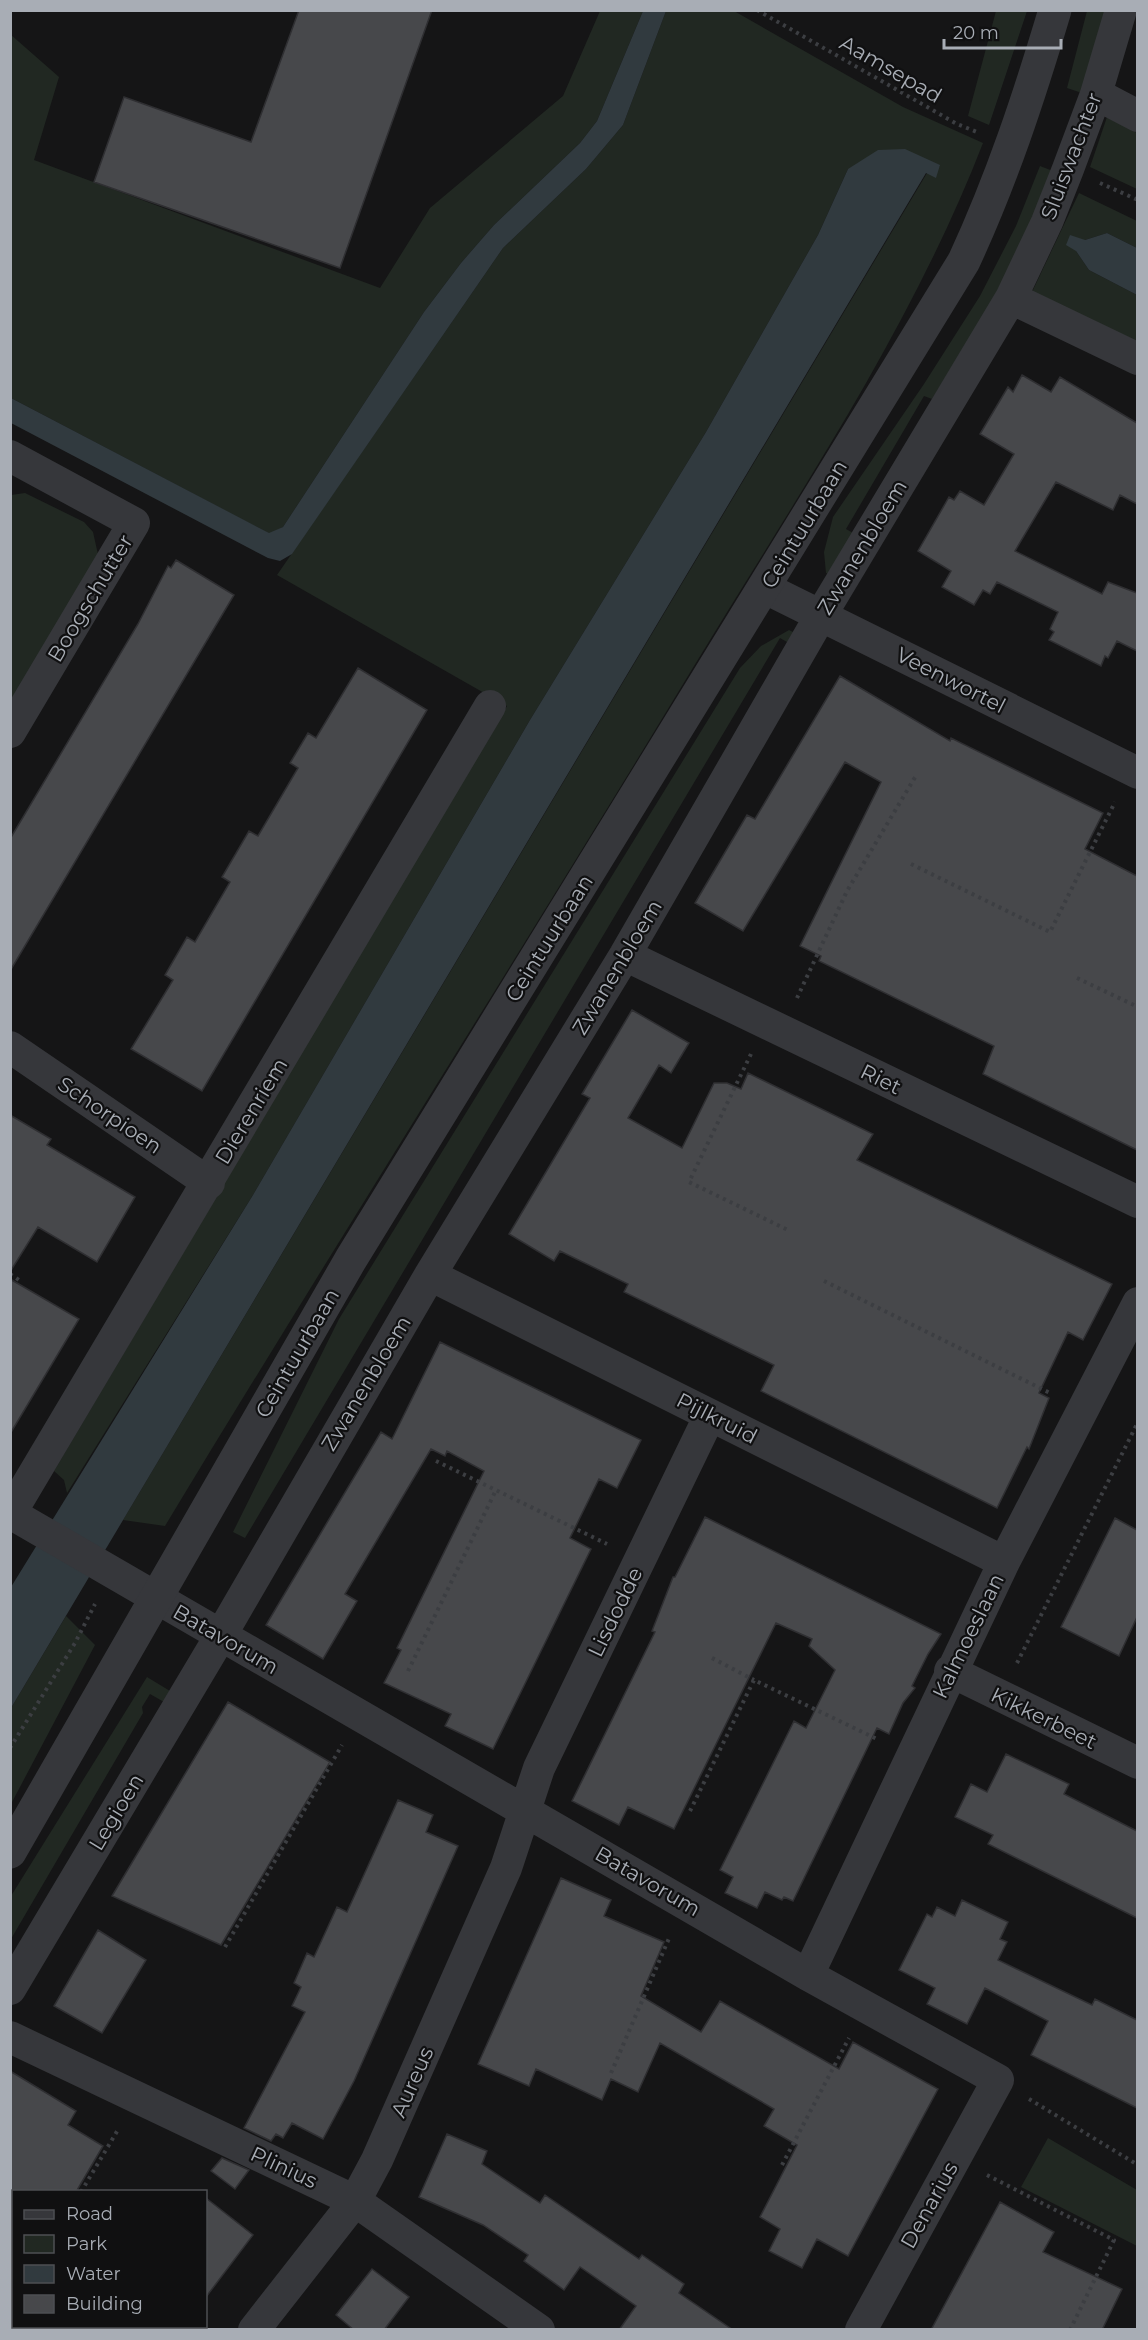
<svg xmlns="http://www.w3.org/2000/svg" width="1148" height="2340" viewBox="0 0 1148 2340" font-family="Montserrat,sans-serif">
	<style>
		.green { fill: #212822 }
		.water { fill: #313a3f }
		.building { fill: #47484b; stroke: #2f2f32; stroke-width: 1.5 }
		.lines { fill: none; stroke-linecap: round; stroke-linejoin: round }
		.path { stroke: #3c3e42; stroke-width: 4; stroke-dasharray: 3 4.5; stroke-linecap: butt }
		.minor { stroke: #36373b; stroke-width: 32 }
		.tertiary { stroke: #36373b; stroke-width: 33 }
		.labels { text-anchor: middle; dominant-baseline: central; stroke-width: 4.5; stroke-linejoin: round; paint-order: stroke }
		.street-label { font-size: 21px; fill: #a8adb5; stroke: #101011 }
	</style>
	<rect width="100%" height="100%" fill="#151516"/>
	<!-- green -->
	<path class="green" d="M600,11h43l-46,110 -17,22 -86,82 -33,38 -37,49 -141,215 -13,7 -259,-136 -1,-364 49,43 -25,83 346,128 50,-80 133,-112z
		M666,11h68l169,96 80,36c-72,186 -186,353 -289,523 -174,288 -355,572 -529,860l-42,-6 804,-1347 13,-7 -92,3 -30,66 -112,197 -176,288 -277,475 -186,298 -3,-13 -10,-9 453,-765 -230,-131 226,-327 83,-79 37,-44z
		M996,11h31l-38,114 -21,-9z
		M1087,11h22l-24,83 -18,-6z
		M1107,117l30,16v56l-47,-22z
		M1040,166l18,7 -28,68 -98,158 -8,-3 -78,133 7,4 -22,42 -5,-2 -2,-21 9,-35 91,-133 56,-88 36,-70z
		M1079,193l58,28v27l-30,-15 -22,7 -9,11 13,19 48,25v52l-105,-55z
		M25,493l59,29 9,10 6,27 -88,150v-214z
		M789,630l4,2v7l-6,3 -7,-4 -535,900 -12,-6 106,-213 401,-651 21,-22z
		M66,1616l29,29 -84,159v-96z
		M147,1677l23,14 -6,11 -14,-8 -8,13 1,6 -132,226v-43z
		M1048,2138l89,52v56l-116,-59z"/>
	<!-- water -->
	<path class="water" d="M643,11h23l-43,114 -37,44 -83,79 -211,306 -12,7 -12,-3 -257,-135v-25l258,135 14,-6 141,-215 37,-49 33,-38 86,-82 17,-22z
		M905,149l35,16 -4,13 -10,-5 -915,1535v-121l242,-392 277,-475 176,-288 112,-197 30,-66 30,-19z
		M1107,233l30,15v47l-48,-25 -13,-19 -10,-6 4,-10 15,5z"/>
	<!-- building -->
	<path class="building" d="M299,10h133l-92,258 -246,-86 30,-85 127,45z
		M1022,375l29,17 9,-15 77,46v81l-17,-9 -7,15 -57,-28 -41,69 87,43 6,-12 29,11v58l-20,-10 -9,17 -3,-2 -4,10 -52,-26 5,-8 -4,-3 8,-17 -61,-30 -7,12 -7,-4 -9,15 -32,-18 9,-16 -33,-20 31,-54 5,3 6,-9 24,14 30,-51 -34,-20 28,-47 5,5z
		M176,560l58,35 -224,376v-132l128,-215 30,-58 3,2z
		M358,668l69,42 -225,381 -71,-42 42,-69 -8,-5 22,-38 8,5 35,-60 -8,-5 27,-46 9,5 40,-68 -8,-5 18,-30 8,5z
		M840,676l110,65 1,-3 152,75 -18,36 52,27v274l-154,-76 11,-28 -175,-85 2,-5 -21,-10 81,-164 -36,-20 -102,169 -48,-28 52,-88 8,4z
		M632,1010l57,33 -18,30 -12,-8 -31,53 54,30 32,-65h13l14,6 7,-16 125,61 -16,26 255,124 -29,56 -15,-8 -29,61 10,5 -20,51 -2,-2 -30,61 -236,-117 13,-26 -150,-73 4,-8 -68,-33 -6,10 -45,-27 81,-136 -8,-4z
		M10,1115l41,24 -4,6 88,52 -38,65 -59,-35 -28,45z
		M10,1279l69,40 -69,115z
		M440,1342l201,98 -24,48 -18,-9 -29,59 21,11 -98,200 -48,-23 6,-12 -67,-31 17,-33 -4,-2 87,-177 -37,-20 -2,5 -14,-7 -86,145 12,7 -34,58 -57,-34 115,-193 11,7z
		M705,1517l236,117 -13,20 -16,32 3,2 -12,15 -14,31 -12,-6 -84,173 -9,-4 -2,3 -17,-8 -8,16 -32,-15 8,-16 -13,-7 74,-149 12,7 29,-58 -26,-24 3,-7 -36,-16 -102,206 -46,-22 -9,18 -47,-24 83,-169 -3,-1 21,-54h2z
		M1115,1518l22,12v87l-18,39 -58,-29z
		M228,1702l102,60 -109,183 -109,-49z
		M1006,1754l63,30 -5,10 73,37v87l-149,-74 5,-9 -38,-18 16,-33 16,8z
		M398,1800l35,15 -7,17 32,14 -104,235 -31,58 -31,-16 -9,15 -7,-4 -5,7 -27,-13 61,-116 -13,-6 9,-19 -7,-4 13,-30 7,4 23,-50 10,5z
		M561,1878l50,22 -7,16 60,26 -23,54 60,36 19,-31 119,68 14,-27 85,47 -90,167 -31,-17 -15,29 -33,-17 11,-22 -20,-12 37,-72 -33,-19 10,-17 -114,-66 -22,49 -27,-13 -9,21 -66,-31 -7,17 -51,-22z
		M962,1900l46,22 -8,17 7,3 -9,18 94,45 3,-6 42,21v88l-106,-53 17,-34 -63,-33 -18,36 -40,-20 8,-16 -36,-18 28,-56 5,3 5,-10 18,9z
		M98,1930l48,30 -44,73 -48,-27z
		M10,2071l66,40 -8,14 35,21 -27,46h-66z
		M447,2134l40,17 -5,13 58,39 5,-8 94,64 3,-4 42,29 -5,9 54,37h-114l17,-24 -56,-39 -16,23 -40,-29 4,-6 -45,-30 -64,-28z
		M222,2158l27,12 -14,19 -24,-18z
		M206,2198l47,37 -47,62z
		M1000,2202l54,30 -11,20 79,37 -20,41h-171z
		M372,2269l37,28 -25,33h-30l-18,-15z"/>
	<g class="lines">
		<!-- path -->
		<path class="path" d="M757,10l200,114 20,8
			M1100,183l38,17
			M911,864l139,68 65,-130
			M1077,978l61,29
			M797,998l50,-107 70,-117
			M751,1054l-62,128 101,49
			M10,1274l9,6
			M824,1281l228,113
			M436,1461l171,83
			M712,1658l42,22
			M1017,1663l121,-241
			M408,1671l88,-181
			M10,1748l65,-105 20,-39
			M690,1811l64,-131 125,60
			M225,1947l117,-202
			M611,2073l59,-137
			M1029,2099l109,66
			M782,2165l67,-127
			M987,2175l127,65 -44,90
			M81,2192l38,-64"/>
		<!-- minor -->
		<path class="minor" d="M1096,94l42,22
			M1011,298l127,61
			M10,456l124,67 -124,209
			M765,588l373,185
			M625,955l513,247
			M10,1047l199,136
			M430,1275l574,287
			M10,1513l798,462 190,105 -137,250
			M10,1514l480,-808
			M950,1671l188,92
			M808,1975l196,-413 134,-259
			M10,1989l211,-354 209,-360 195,-320 196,-340 190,-317 36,-76 21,-53 28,-75 25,-84
			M10,2037l345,164 184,129
			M254,2330l101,-129 22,-41 129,-292 33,-100 171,-353"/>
		<!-- tertiary -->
		<path class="tertiary" d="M10,1852l341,-593 613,-998c38,-82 65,-164 91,-251"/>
	</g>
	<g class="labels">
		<!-- street labels -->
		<g class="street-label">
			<text transform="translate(891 69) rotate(30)">Aamsepad</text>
			<text transform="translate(1071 156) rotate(-69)">Sluiswachter</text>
			<text transform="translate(804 524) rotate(-59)">Ceintuurbaan</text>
			<text transform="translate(862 547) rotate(-59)">Zwanenbloem</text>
			<text transform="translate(90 598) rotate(-59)">Boogschutter</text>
			<text transform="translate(951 680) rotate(27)">Veenwortel</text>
			<text transform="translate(549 938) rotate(-58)">Ceintuurbaan</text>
			<text transform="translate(617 967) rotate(-59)">Zwanenbloem</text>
			<text transform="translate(881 1079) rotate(26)">Riet</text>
			<text transform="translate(251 1111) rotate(-59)">Dierenriem</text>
			<text transform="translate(110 1115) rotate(34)">Schorpioen</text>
			<text transform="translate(297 1353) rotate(-60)">Ceintuurbaan</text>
			<text transform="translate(366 1383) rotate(-59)">Zwanenbloem</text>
			<text transform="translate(717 1418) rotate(27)">Pijlkruid</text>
			<text transform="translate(615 1612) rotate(-64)">Lisdodde</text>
			<text transform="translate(968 1636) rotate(-64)">Kalmoeslaan</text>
			<text transform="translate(226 1639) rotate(30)">Batavorum</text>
			<text transform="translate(1044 1718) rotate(26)">Kikkerbeet</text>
			<text transform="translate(116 1812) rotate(-59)">Legioen</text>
			<text transform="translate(648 1881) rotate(30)">Batavorum</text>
			<text transform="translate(412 2082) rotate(-66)">Aureus</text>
			<text transform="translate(284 2167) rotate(25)">Plinius</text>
			<text transform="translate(929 2205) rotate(-61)">Denarius</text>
		</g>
	</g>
	<!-- border -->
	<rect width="1148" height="2340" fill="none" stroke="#a8adb5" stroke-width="24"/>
	<!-- legend -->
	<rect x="12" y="2190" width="195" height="138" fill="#101011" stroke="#4d4f53" stroke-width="1.5"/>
	<rect x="24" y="2210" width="30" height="9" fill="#36373b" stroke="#4d4f53" stroke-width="1.5"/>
	<text x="66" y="2220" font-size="18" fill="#a8adb5">Road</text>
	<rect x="24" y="2235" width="30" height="18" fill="#212822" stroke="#4d4f53" stroke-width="1.5"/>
	<text x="66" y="2250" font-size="18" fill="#a8adb5">Park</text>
	<rect x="24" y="2265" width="30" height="18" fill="#313a3f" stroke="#4d4f53" stroke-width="1.5"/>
	<text x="66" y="2280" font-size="18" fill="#a8adb5">Water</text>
	<rect x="24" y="2295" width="30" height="18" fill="#47484b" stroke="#4d4f53" stroke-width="1.5"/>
	<text x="66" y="2310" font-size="18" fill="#a8adb5">Building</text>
	<!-- scale -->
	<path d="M944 39v9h117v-9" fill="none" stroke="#a8adb5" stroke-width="3"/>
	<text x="953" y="39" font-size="18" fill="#a8adb5" stroke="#101011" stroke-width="4.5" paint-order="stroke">20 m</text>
</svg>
